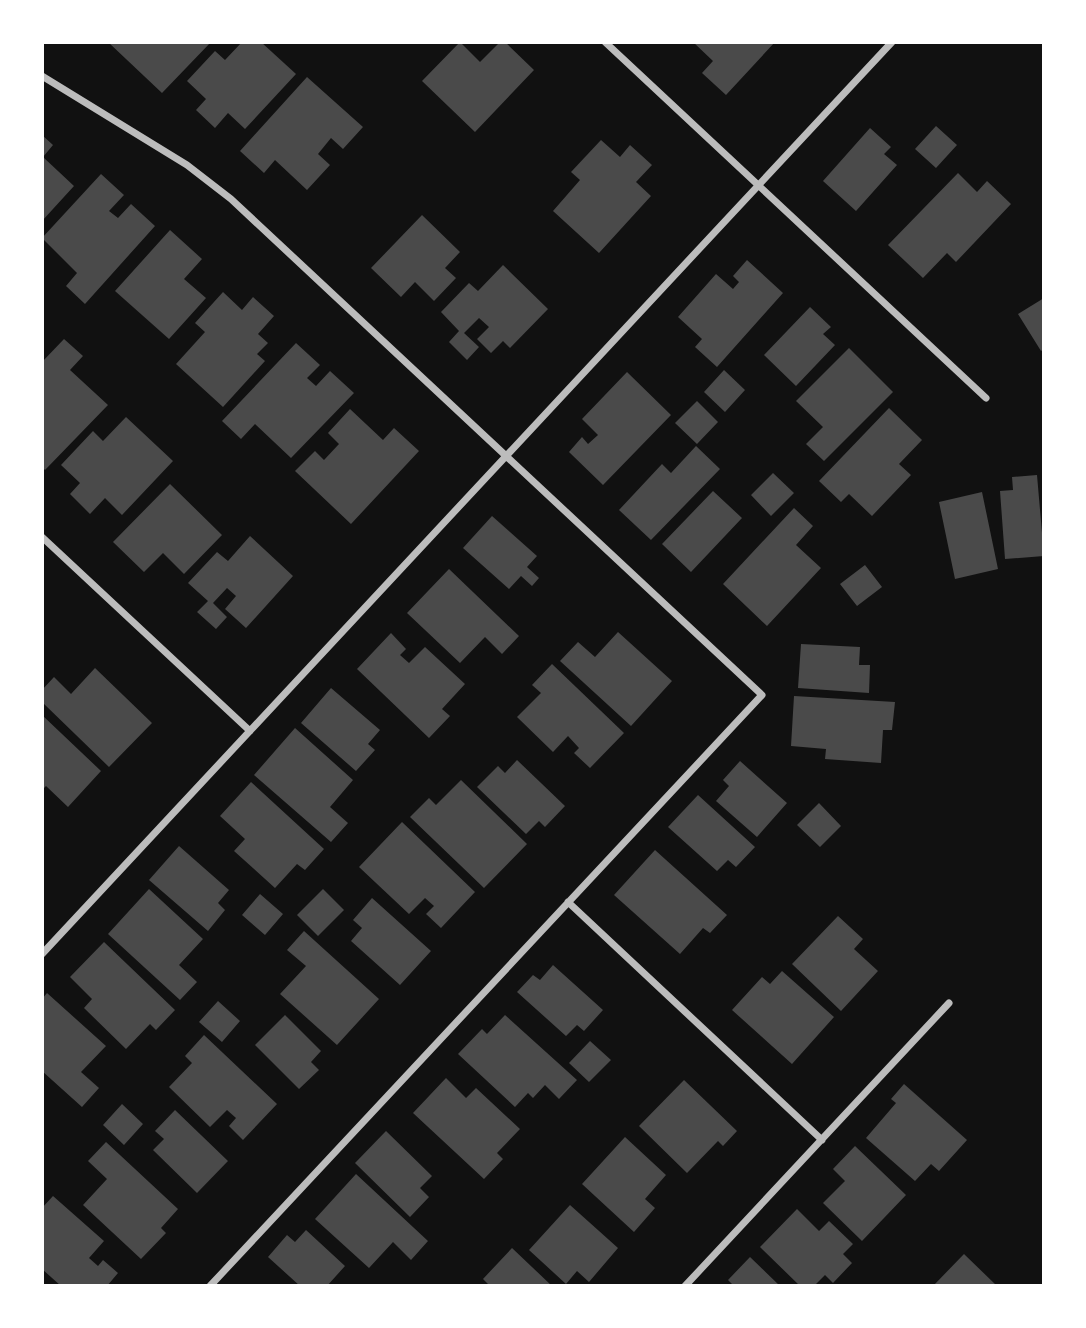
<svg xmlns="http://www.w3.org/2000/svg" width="1086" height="1328" viewBox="0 0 1086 1328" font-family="Cabin,sans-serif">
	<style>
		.building { fill: #4a4a4a }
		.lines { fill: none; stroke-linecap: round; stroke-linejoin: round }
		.minor { stroke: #bcbcbc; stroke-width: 7 }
	</style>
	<rect width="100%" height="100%" fill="#111"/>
	<!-- building -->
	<path class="building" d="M108,42h103l-49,51z
		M242,42h19l35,32 -51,55 -17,-16 -13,15 -19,-18 10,-11 -19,-18 28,-30 10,9z
		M460,42l20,20 20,-20h5l29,28 -59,62 -53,-51z
		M693,42h82l-49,53 -24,-22 11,-12z
		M307,77l56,50 -20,22 -12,-11 -13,16 12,11 -23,25 -32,-30 -11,13 -24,-22z
		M936,126l21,19 -21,23 -21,-19z
		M870,128l21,19 -7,7 13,11 -41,46 -33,-30z
		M42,135l11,10 -10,12 31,29 -32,35z
		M601,140l19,17 10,-12 22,20 -16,17 15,14 -52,57 -46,-42 27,-31 -9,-8z
		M958,173l19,19 10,-11 24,23 -55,58 -9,-9 -24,25 -35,-33z
		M101,174l23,21 -15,16 9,7 13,-14 24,22 -70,78 -19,-18 11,-13 -35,-35z
		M422,215l38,37 -15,16 11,10 -22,23 -19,-19 -14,15 -30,-29z
		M170,230l32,29 -18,20 22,19 -37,41 -54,-48z
		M747,260l36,33 -66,74 -22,-20 7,-8 -24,-22 38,-43 17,15 6,-7 -6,-6z
		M503,265l45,44 -38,39 -7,-7 -12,12 -14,-14 12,-12 -10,-9 -15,15 15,14 -12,13 -18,-18 10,-11 -18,-19 28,-29 9,8z
		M223,292l19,18 11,-13 21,19 -16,18 10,9 -11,11 8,7 -42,46 -47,-43 29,-32 -10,-9z
		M1044,298v51l-3,2 -23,-37z
		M810,307l21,20 -8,7 12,11 -39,41 -32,-31z
		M64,339l19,17 -13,14 38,35 -63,65 -3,-3v-105z
		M296,343l24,22 -13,13 9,8 14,-15 24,22 -63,65 -36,-34 -14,15 -19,-18z
		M849,348l44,44 -69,69 -18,-17 17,-17 -27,-26z
		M724,370l21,20 -20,22 -21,-20z
		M627,372l44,43 -68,70 -34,-33 13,-15 6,7 10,-9 -16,-16z
		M697,401l21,21 -21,22 -22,-21z
		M889,408l33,32 -23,24 12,11 -39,41 -23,-22 -8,8 -22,-21z
		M350,409l33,31 11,-12 25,23 -68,73 -56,-53 20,-20 9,9 15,-16 -11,-11z
		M126,417l47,44 -51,54 -17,-17 -15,16 -20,-20 10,-11 -19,-18 32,-34 10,10z
		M696,446l24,23 -69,71 -32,-30 43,-46 9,9z
		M773,473l21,20 -23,23 -20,-21z
		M1037,475l7,81 -39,3 -5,-68 13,-1 -1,-13z
		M170,484l52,51 -38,39 -21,-21 -19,19 -31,-30z
		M713,491l29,27 -51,54 -29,-28z
		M982,492l16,77 -43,10 -16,-77z
		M794,508l19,18 -17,19 25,23 -54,58 -44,-42z
		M492,516l45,40 -10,11 12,11 -7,8 -11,-10 -12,13 -46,-41z
		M250,536l43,40 -47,52 -21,-19 11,-13 -9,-8 -14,15 14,14 -11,12 -19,-17 11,-11 -20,-18 29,-31 11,9z
		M865,565l17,22 -25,19 -17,-22z
		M449,569l70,67 -17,18 -17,-17 -25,26 -53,-50z
		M618,632l54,49 -41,45 -71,-65 18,-19 17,15z
		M391,633l15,16 -6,6 9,8 16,-16 40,37 -23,25 8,7 -21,22 -72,-69z
		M801,644l59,3 -1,18h11l-1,28 -71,-5z
		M552,664l72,69 -34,35 -16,-15 5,-5 -11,-12 -15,16 -36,-35 24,-24 -9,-8z
		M95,668l57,55 -43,44 -67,-65v-12l12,-13 17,17z
		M331,688l49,42 -12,14 7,6 -19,21 -55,-48z
		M794,696l101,6 -3,28h-9l-2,33 -56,-4 1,-10 -35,-3z
		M42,715l59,56 -33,36 -22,-21 -4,4z
		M295,728l58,52 -23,27 18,16 -17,19 -77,-67z
		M517,760l48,46 -20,21 -6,-6 -13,13 -49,-47 21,-21 7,7z
		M740,761l47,42 -30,34 -41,-36 13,-15 -6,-6z
		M461,780l66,64 -43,44 -74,-71 19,-19 7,7z
		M251,782l73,67 -19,21 -8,-6 -22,24 -41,-37 11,-12 -25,-23z
		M698,795l57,52 -19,20 -8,-7 -11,11 -49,-44z
		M819,803l22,23 -21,21 -23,-22z
		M402,822l73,70 -34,36 -15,-14 8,-8 -9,-8 -16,16 -50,-47z
		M179,846l50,44 -11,13 7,7 -17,21 -59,-51z
		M655,850l72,65 -17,18 -7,-5 -23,26 -66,-59z
		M149,889l54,50 -24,26 18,17 -17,18 -72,-66z
		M323,889l21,21 -26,26 -21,-21z
		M260,894l23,20 -18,21 -23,-20z
		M372,898l59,53 -31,34 -49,-44 11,-13 -9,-8z
		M838,916l25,23 -9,10 24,22 -37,40 -49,-47z
		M304,931l75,68 -42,46 -57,-51 26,-28 -19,-16z
		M104,942l71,68 -19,20 -6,-6 -24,25 -42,-41 8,-9 -22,-22z
		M553,965l50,45 -19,21 -7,-6 -11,11 -49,-44 16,-17 7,5z
		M782,971l52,46 -42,47 -60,-54 30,-33 8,7z
		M47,993l59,53 -25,26 18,16 -17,19 -40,-36v-72z
		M218,1001l22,20 -18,21 -23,-20z
		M285,1015l36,36 -10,11 8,8 -20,19 -44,-44z
		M505,1015l72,65 -18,19 -14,-14 -12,13 -5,-5 -13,14 -57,-53 24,-25 5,5z
		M204,1035l73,69 -34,36 -14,-14 7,-8 -9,-8 -17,17 -41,-40 23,-24 -7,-7z
		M590,1041l21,19 -22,22 -20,-19z
		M446,1078l20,20 10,-10 44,41 -23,24 6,6 -19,20 -71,-66z
		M684,1080l53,51 -14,15 -5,-5 -31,32 -48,-47z
		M904,1084l63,56 -28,31 -8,-7 -16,17 -49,-43 30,-35 -5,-4z
		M122,1104l21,20 -19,21 -21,-20z
		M175,1110l53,51 -31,32 -44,-43 11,-11 -9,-8z
		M386,1131l46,45 -12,12 9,9 -19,20 -55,-54z
		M625,1137l41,38 -21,24 10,9 -21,24 -52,-48z
		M106,1142l72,67 -17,19 5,5 -25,26 -58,-54 24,-26 -19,-18z
		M855,1146l51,49 -44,46 -39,-38 22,-22 -12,-12z
		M356,1174l72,67 -17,19 -18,-18 -24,26 -54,-49z
		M53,1196l51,45 -15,17 9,8 5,-6 15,13 -11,13h-46l-19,-17v-61z
		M570,1205l48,43 -29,34 -12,-11 -11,13 -37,-34z
		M797,1209l22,22 10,-10 24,23 -10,10 9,9 -19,20 -8,-8 -11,11h-14l-40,-39z
		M306,1230l39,36 -18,20h-27l-32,-29 19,-22 8,7z
		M512,1248l40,38h-62l-7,-7z
		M964,1254l33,32h-64z
		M750,1257l30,29h-46l-6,-6z"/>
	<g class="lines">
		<!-- minor -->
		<path class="minor" d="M605,42l381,356
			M42,76l145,89 44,34 531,496 -552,591
			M42,537l208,194
			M568,902l254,238
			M42,954l850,-912
			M685,1286l264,-283"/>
	</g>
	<!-- border -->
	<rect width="1086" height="1328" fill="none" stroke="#ffffff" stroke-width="88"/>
</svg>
